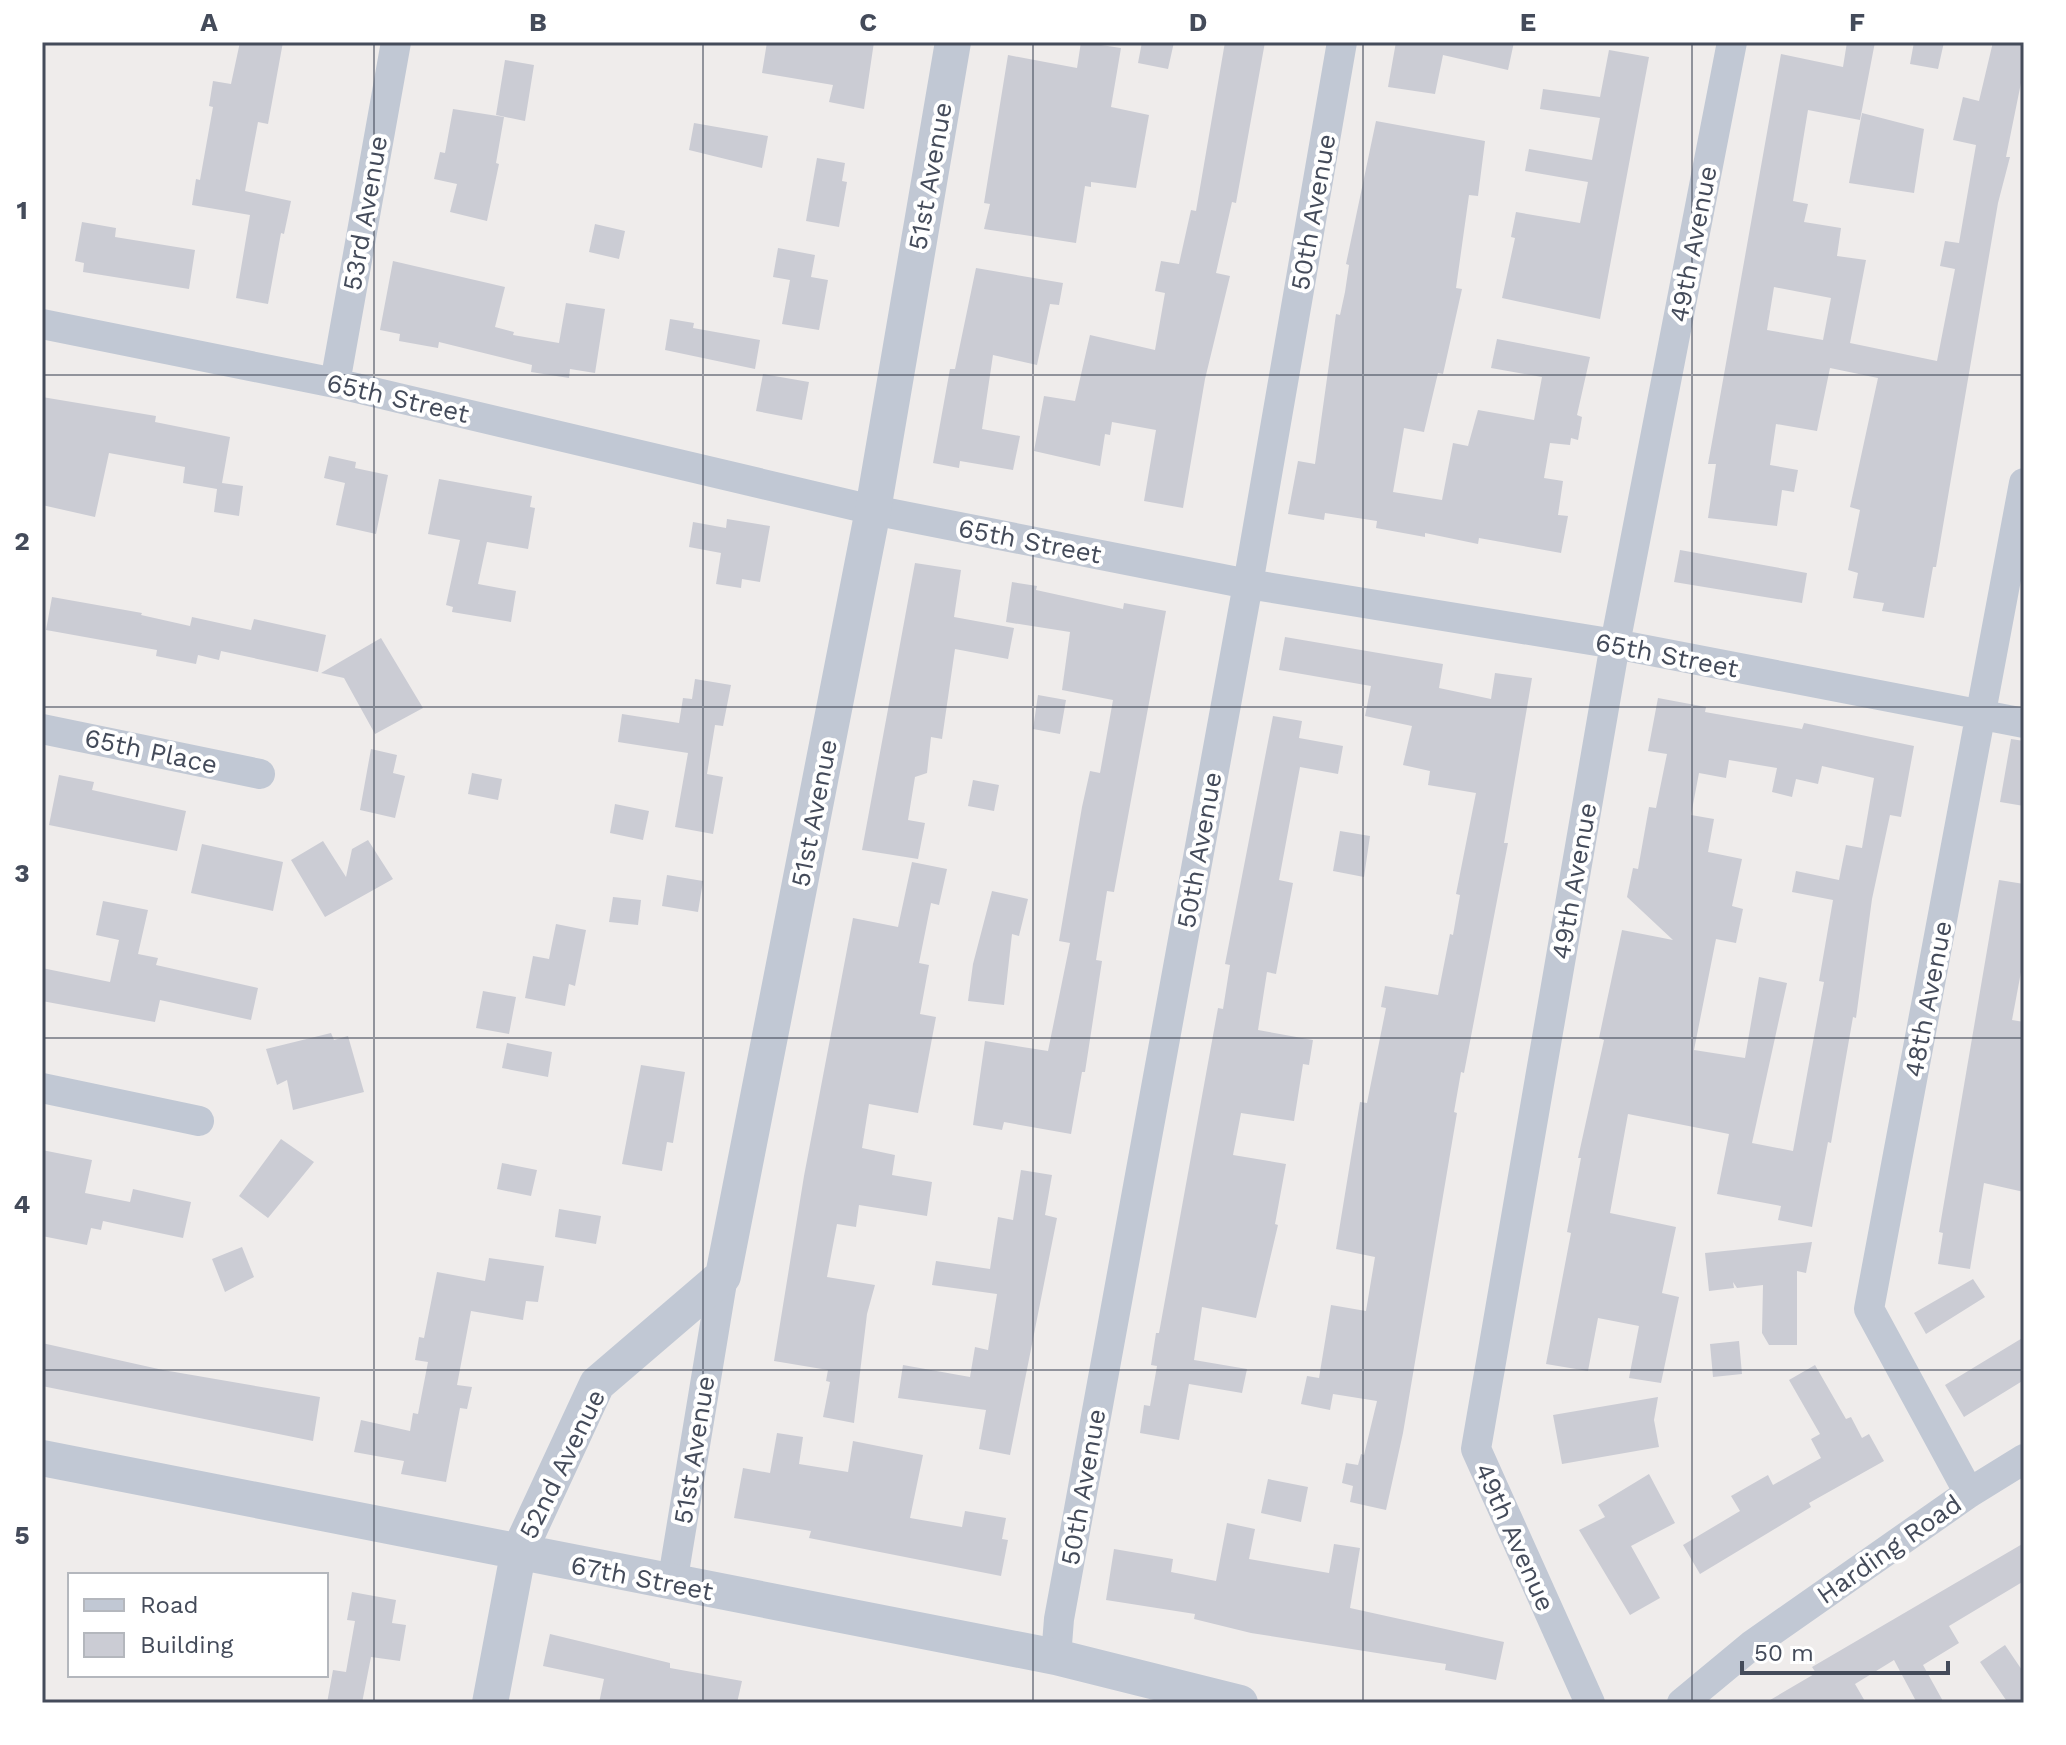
<svg xmlns="http://www.w3.org/2000/svg" width="2066" height="1745" viewBox="0 0 2066 1745" font-family="'Work Sans',sans-serif">
	<style>
		.building { fill: #cbccd4; fill-rule: evenodd }
		.lines { fill: none; stroke-linecap: round; stroke-linejoin: round }
		.minor { stroke: #c1c8d4; stroke-width: 30 }
		.tertiary { stroke: #c1c8d4; stroke-width: 36 }
		.grid { fill: none; stroke: #444b5a; stroke-width: 2; stroke-opacity: 0.55 }
		.labels { text-anchor: middle; dominant-baseline: central; stroke-width: 8; stroke-linejoin: round; paint-order: stroke }
		.street-label { font-size: 26px; fill: #444b5a; stroke: #fff }
		.neatline { fill: none; stroke: #444b5a; stroke-width: 3 }
		.grid-label { font-size: 26px; text-anchor: middle; font-weight: bold; fill: #444b5a }
	</style>
	<rect width="100%" height="100%" fill="#efeceb"/>
	<!-- building -->
	<path class="building" d="M240,42h43l-15,82 -10,-2 -13,69 46,10 -7,33 -3,-1 -13,71 -32,-6 14,-83 -58,-10 4,-26 4,1 13,-73 -4,-1 4,-25 18,3z
		M767,42h107l-10,67 -35,-7 4,-17 -71,-12z
		M1081,42l40,6 -10,59 38,8 -13,73 -45,-6v5l-6,-1 -9,57 -92,-14 6,-25 -6,-1 24,-148 69,13z
		M1142,42h32l-6,27 -30,-6z
		M1225,42h40l-29,161 -4,-1 -16,71 14,3 -25,103 -22,129 -39,-7 12,-71 -44,-8 -2,13 -5,-1 -5,32 -66,-15 10,-55 31,5 15,-66 65,15 10,-57 -10,-2 6,-30 18,3 12,-54 5,1z
		M1396,42h118l-6,28 -65,-15 -8,39 -47,-7z
		M1847,42h28l-15,78 -52,-10 -15,91 15,3 -4,18 37,6 -4,28 29,4 -16,83 87,18 18,-92 -15,-3 5,-25 14,2 17,-98 -23,-5 10,-43 16,4 14,-59h31v26l-18,89h4l-12,46 -62,364h-3l-9,51 -42,-7 2,-8 -31,-5 5,-25 -10,-3 12,-60 -10,-3 28,-129 -48,-10 -13,63 -41,-7 -6,41 28,5 -4,22 -12,-2 -5,36 -69,-8 8,-54h-8l4,-22 69,-388 62,13zM1774,287l57,11 -8,42 -56,-10z
		M1914,42h30l-6,27 -28,-5z
		M1609,50l40,7 -49,262 -98,-21 13,-60 -4,-1 5,-25 64,11 8,-41 -63,-11 4,-22 63,11 8,-42 -60,-9 3,-20 57,8z
		M505,60l29,5 -9,56 -29,-6z
		M453,109l51,8 -8,46 3,1 -12,57 -37,-9 7,-28 -23,-5 6,-27 5,1z
		M1862,113l62,16 -10,64 -65,-10z
		M1376,121l109,20 -7,55 -9,-1 -13,93 6,1 -19,85 -5,-1 -14,59 -20,-4 -11,64 49,8 11,-57 15,3 10,-36 56,10 8,-43 -51,-9 6,-29 93,18 -13,58 5,2 -4,23 -7,-2 -1,7 -20,-2 -6,35 19,3 -5,34 10,1 -7,37 -82,-15 -1,6 -53,-11v4l-49,-9 1,-7 -52,-8 -1,7 -36,-6 10,-53 17,3 21,-150 4,1 5,-23 4,-27 -3,-1z
		M694,123l74,13 -6,32 -73,-18z
		M817,158l28,5 -3,18 5,1 -8,45 -33,-6z
		M82,222l34,6 -1,9 80,13 -6,39 -106,-17 1,-9 -9,-2z
		M595,224l30,7 -6,28 -30,-7z
		M778,248l37,7 -4,22 17,3 -9,50 -37,-6 8,-44 -17,-3z
		M393,261l112,26 -10,40 19,5 -1,3 46,8 7,-40 39,6 -10,64 -25,-4 -1,9 -38,-6 1,-7 -93,-23 -1,6 -39,-7 1,-7 -20,-4z
		M976,268l87,15 -4,22 -9,-1 -13,61 -44,-10 -11,74 38,7 -7,34 -53,-9 -1,7 -26,-5 17,-94h5z
		M670,319l24,4 -1,5 67,12 -5,29 -90,-19z
		M763,374l46,8 -7,38 -46,-9z
		M42,397l114,19 -1,6 75,15 -8,46 21,3 -4,30 -25,-4 3,-23 -34,-6 2,-16 -76,-14 -14,64 -53,-12z
		M329,456l27,6 -1,6 33,7 -12,59 -40,-9 9,-42 -21,-5z
		M439,479l93,17 -2,11 5,1 -7,41 -41,-7 -9,42 38,7 -5,31 -59,-10 1,-5 -7,-2 14,-65 -32,-6z
		M727,519l43,7 -10,56 -18,-3 -1,9 -25,-4 5,-31 -32,-6 4,-25 33,6z
		M1680,550l127,23 -5,30 -128,-21z
		M915,563l46,7 -7,47 60,11 -6,31 -53,-10 -13,90 -11,-2 -4,36 -12,4 -7,43 17,3 -7,36 -56,-9z
		M1012,582l25,4 -1,4 87,19 1,-6 42,8 -52,281 -7,-1 -11,69 6,1 -17,111h-3l-11,62 -67,-12 -2,8 -29,-5 12,-84 63,10 22,-108 -11,-2 23,-134 8,-36 10,2 13,-73 -51,-10 8,-58 -64,-10z
		M52,597l90,16 -1,2 49,11 2,-9 59,13 3,-11 72,16 -8,37 -97,-21 -2,9 -21,-5 -2,9 -40,-8 1,-6 -111,-20z
		M1285,637l158,27 -4,24 52,11 4,-26 37,5 -28,165h4l-44,230 -3,-1 -7,40 3,1 -54,320 -17,77 -36,-8 3,-16 -11,-3 4,-20 12,2 3,-11 3,1 13,-54 -44,-7 -3,16 -29,-6 6,-28 12,2 12,-73 35,6 9,-54 -39,-8 24,-147 7,1 19,-95 -5,-1 4,-21 53,9 12,-61 3,1 7,-40 -4,-1 20,-101 -48,-8 2,-14 -27,-6 9,-39 -47,-10 6,-30 -92,-16z
		M381,638l42,70 -48,26 -31,-56 -23,-5z
		M695,679l36,6 -8,41 -8,-1 -8,49 16,3 -10,57 -38,-7 13,-74 -70,-11 4,-28 57,9 4,-25 9,1z
		M1038,695l28,5 -6,34 -27,-5z
		M1658,698l48,9 -1,5 97,17 2,-6 110,23 -13,71 -11,-2 -18,84 -16,119 -3,-1 -22,126 -3,-1 -16,85 -34,-7 3,-14 -64,-12 12,-60 -101,-20 -18,99 66,14 -14,66 17,4 -18,86 -32,-5 10,-52 -41,-8 -10,53 -42,-7 25,-131 -4,-1 14,-74h-3l26,-118 -5,-2 23,-108 51,10 -46,-43 6,-29 5,1 11,-62 7,1 11,-54 -19,-3zM1729,760l48,8 -5,24 20,5 4,-18 22,5 4,-18 52,12 -12,70 -16,-3 -7,35 -43,-9 -4,21 41,8 -14,81 5,1 -31,169 -41,-8 35,-160 -28,-6 -14,81 -51,-8 22,-111 20,4 7,-34 -11,-3 10,-47 -34,-7 6,-33 -23,-4 8,-42 27,5z
		M1273,716l29,5 -3,17 44,8 -5,28 -38,-7 -21,113 14,3 -17,91 -9,-2 -9,58 55,10 -4,25 -6,-1 -9,57 -53,-8 -8,42 53,9 -11,60 3,1 -22,93 -54,-11 -8,53 53,9 -5,24 -53,-9 -10,56 -39,-7 4,-28 6,1 7,-40 -6,-1 5,-32h3l59,-325 5,1 7,-44 -5,-1z
		M2011,739l13,2v65l-24,-4z
		M371,749l26,6 -4,18 12,3 -10,42 -35,-8z
		M472,773l30,6 -4,21 -30,-6z
		M59,775l35,7 -2,8 94,21 -9,40 -128,-26z
		M973,780l26,5 -5,26 -26,-5z
		M615,804l34,7 -6,29 -33,-7z
		M1340,831l30,5 -6,41 -31,-6z
		M368,840l25,39 -68,38 -34,-57 32,-19 23,36 6,-28z
		M202,844l81,18 -10,49 -82,-18z
		M912,862l35,7 -8,36 -8,-2 -12,60 10,2 -9,49 16,3 -18,96 -49,-9 -7,44 33,7 -3,20 40,7 -5,34 -68,-11 -3,22 -19,-3 -10,53 48,8 -8,29 -13,109 -31,-6 7,-35 -4,-1 2,-11 -54,-9 30,-185 49,-258 45,9z
		M667,875l36,6 -5,31 -36,-6z
		M1999,880l25,4v72l-12,64 12,2v170l-40,-9 -14,86 -32,-5 5,-31 -4,-1z
		M992,891l36,8 -9,37 -7,-2 -8,71 -36,-4 5,-37z
		M613,897l28,3 -3,25 -29,-3z
		M103,901l45,9 -10,44 20,4 -2,7 102,23 -7,32 -91,-20 -5,22 -113,-21v-33l68,14 9,-42 -23,-5z
		M556,924l30,6 -11,56 -6,-2 -4,22 -40,-8 8,-42 16,3z
		M483,991l33,6 -7,37 -33,-6z
		M331,1033l3,7 14,-4 16,56 -71,18 -6,-30 -10,5 -11,-36z
		M507,1043l45,9 -4,25 -46,-9z
		M641,1065l44,7 -12,71 -6,-1 -5,29 -40,-7z
		M281,1139l33,23 -46,56 -29,-22z
		M42,1150l50,10 -7,33 45,9 3,-13 58,13 -8,36 -80,-17 -2,9 -10,-2 -4,17 -45,-9z
		M502,1163l35,7 -6,26 -34,-7z
		M1021,1170l31,5 -7,40 12,3 -47,237 -31,-6 7,-39 -88,-12 5,-33 67,12 5,-30 13,3 9,-56 -65,-9 4,-24 54,8 8,-52 15,3z
		M559,1209l42,7 -5,28 -41,-7z
		M1812,1242l-6,31 -9,-2v74h-28l-7,-12 1,-48 -26,3 -4,-6 1,6 -25,3 -4,-38z
		M242,1247l12,30 -29,15 -13,-33z
		M489,1258l55,8 -6,36 -12,-1 -3,19 -52,-9 -14,74 15,2 -5,22 -7,-1 -14,74 -45,-8 3,-13 -50,-9 7,-32 49,11 3,-18 5,1 10,-52 -13,-2 4,-23 5,1 13,-66 48,9z
		M1973,1279l12,18 -59,37 -12,-21z
		M2024,1337v43l-60,37 -19,-32z
		M1739,1341l3,33 -29,3 -3,-33z
		M42,1343l121,27 157,27 -7,44 -271,-55z
		M1815,1365l31,54 5,-2 11,21 7,-4 15,27 -75,42 2,4 -111,67 -17,-29 57,-34 -9,-15 37,-21 5,10 48,-27 -10,-19 9,-5 -31,-54z
		M1658,1397l-4,23 5,27 -97,17 -9,-49z
		M777,1433l26,4 -4,27 49,8 5,-31 70,14 -13,63 52,9 3,-16 41,7 -4,21 6,1 -7,36 -192,-38 2,-7 -77,-13 9,-50 27,5z
		M1649,1474l26,49 -44,23 29,52 -30,17 -51,-85 26,-13 -7,-12z
		M1268,1479l40,8 -7,35 -40,-9z
		M1227,1523l28,6 -6,30 80,14 5,-29 26,4 -10,60 154,34 -8,38 -51,-10 1,-6 -195,-31 -57,-14 1,-5 -89,-14 8,-51 59,10 -2,13 45,9z
		M2024,1543v38l-75,45 10,17 -36,22 21,38h-27l-23,-43 -39,24 11,19h-101l51,-30 -4,-6z
		M352,1592l44,8 -4,23 14,2 -6,36 -29,-4 -9,46h-35l6,-33 13,2 9,-51 -8,-1z
		M550,1634l120,29v5l72,13 -5,22h-138l5,-24 -61,-13z
		M2005,1645l19,28v30h-16l-28,-41z"/>
	<g class="lines">
		<!-- minor -->
		<path class="minor" d="M42,324l293,59 538,127 375,74 367,60 409,79
			M335,383l61,-341
			M42,729l218,45
			M42,1088l157,33
			M1969,1493l-100,-184 155,-826
			M672,1584l51,-308
			M1056,1657l3,-38 189,-1035 94,-542
			M1590,1703l-114,-254 139,-805 117,-602
			M1682,1703l70,-58 217,-152 55,-34"/>
		<!-- tertiary -->
		<path class="tertiary" d="M42,1458l1014,199 184,46
			M490,1703l28,-149 79,-170 126,-108 150,-766 80,-468"/>
	</g>
	<!-- grid -->
	<path class="grid" d="M374,42v1661M703,42v1661M1033,42v1661M1363,42v1661M1692,42v1661M42,375h1982M42,707h1982M42,1038h1982M42,1370h1982"/>
	<g class="labels">
		<!-- street labels -->
		<g class="street-label">
			<text transform="translate(930 176) rotate(-80)">51st Avenue</text>
			<text transform="translate(1313 212) rotate(-80)">50th Avenue</text>
			<text transform="translate(365 213) rotate(-80)">53rd Avenue</text>
			<text transform="translate(1693 244) rotate(-79)">49th Avenue</text>
			<text transform="translate(398 398) rotate(13)">65th Street</text>
			<text transform="translate(1030 541) rotate(11)">65th Street</text>
			<text transform="translate(1667 655) rotate(11)">65th Street</text>
			<text transform="translate(151 751) rotate(12)">65th Place</text>
			<text transform="translate(814 813) rotate(-79)">51st Avenue</text>
			<text transform="translate(1199 850) rotate(-80)">50th Avenue</text>
			<text transform="translate(1574 881) rotate(-80)">49th Avenue</text>
			<text transform="translate(1928 999) rotate(-79)">48th Avenue</text>
			<text transform="translate(694 1450) rotate(-81)">51st Avenue</text>
			<text transform="translate(562 1464) rotate(-64)">52nd Avenue</text>
			<text transform="translate(1083 1487) rotate(-80)">50th Avenue</text>
			<text transform="translate(1515 1537) rotate(66)">49th Avenue</text>
			<text transform="translate(1889 1549) rotate(-35)">Harding Road</text>
			<text transform="translate(642 1578) rotate(11)">67th Street</text>
		</g>
	</g>
	<!-- border -->
	<rect width="2066" height="1745" fill="none" stroke="#ffffff" stroke-width="88"/>
	<!-- legend -->
	<rect x="68" y="1573" width="260" height="104" fill="#ffffff" stroke="#b4b7bd" stroke-width="2"/>
	<rect x="84" y="1599" width="40" height="12" fill="#c1c8d4" stroke="#b4b7bd" stroke-width="2"/>
	<text x="140" y="1613" font-size="24" fill="#444b5a">Road</text>
	<rect x="84" y="1633" width="40" height="24" fill="#cbccd4" stroke="#b4b7bd" stroke-width="2"/>
	<text x="140" y="1653" font-size="24" fill="#444b5a">Building</text>
	<!-- scale -->
	<path d="M1742 1661v12h206v-12" fill="none" stroke="#444b5a" stroke-width="4"/>
	<text x="1754" y="1661" font-size="24" fill="#444b5a" stroke="#ffffff" stroke-width="6" paint-order="stroke">50 m</text>
	<rect x="44" y="44" width="1978" height="1657" class="neatline"/>
	<g class="grid-label">
		<text x="209" y="31">A</text>
		<text x="538" y="31">B</text>
		<text x="868" y="31">C</text>
		<text x="1198" y="31">D</text>
		<text x="1528" y="31">E</text>
		<text x="1857" y="31">F</text>
		<text x="22" y="219">1</text>
		<text x="22" y="550">2</text>
		<text x="22" y="882">3</text>
		<text x="22" y="1213">4</text>
		<text x="22" y="1544">5</text>
	</g>
</svg>
